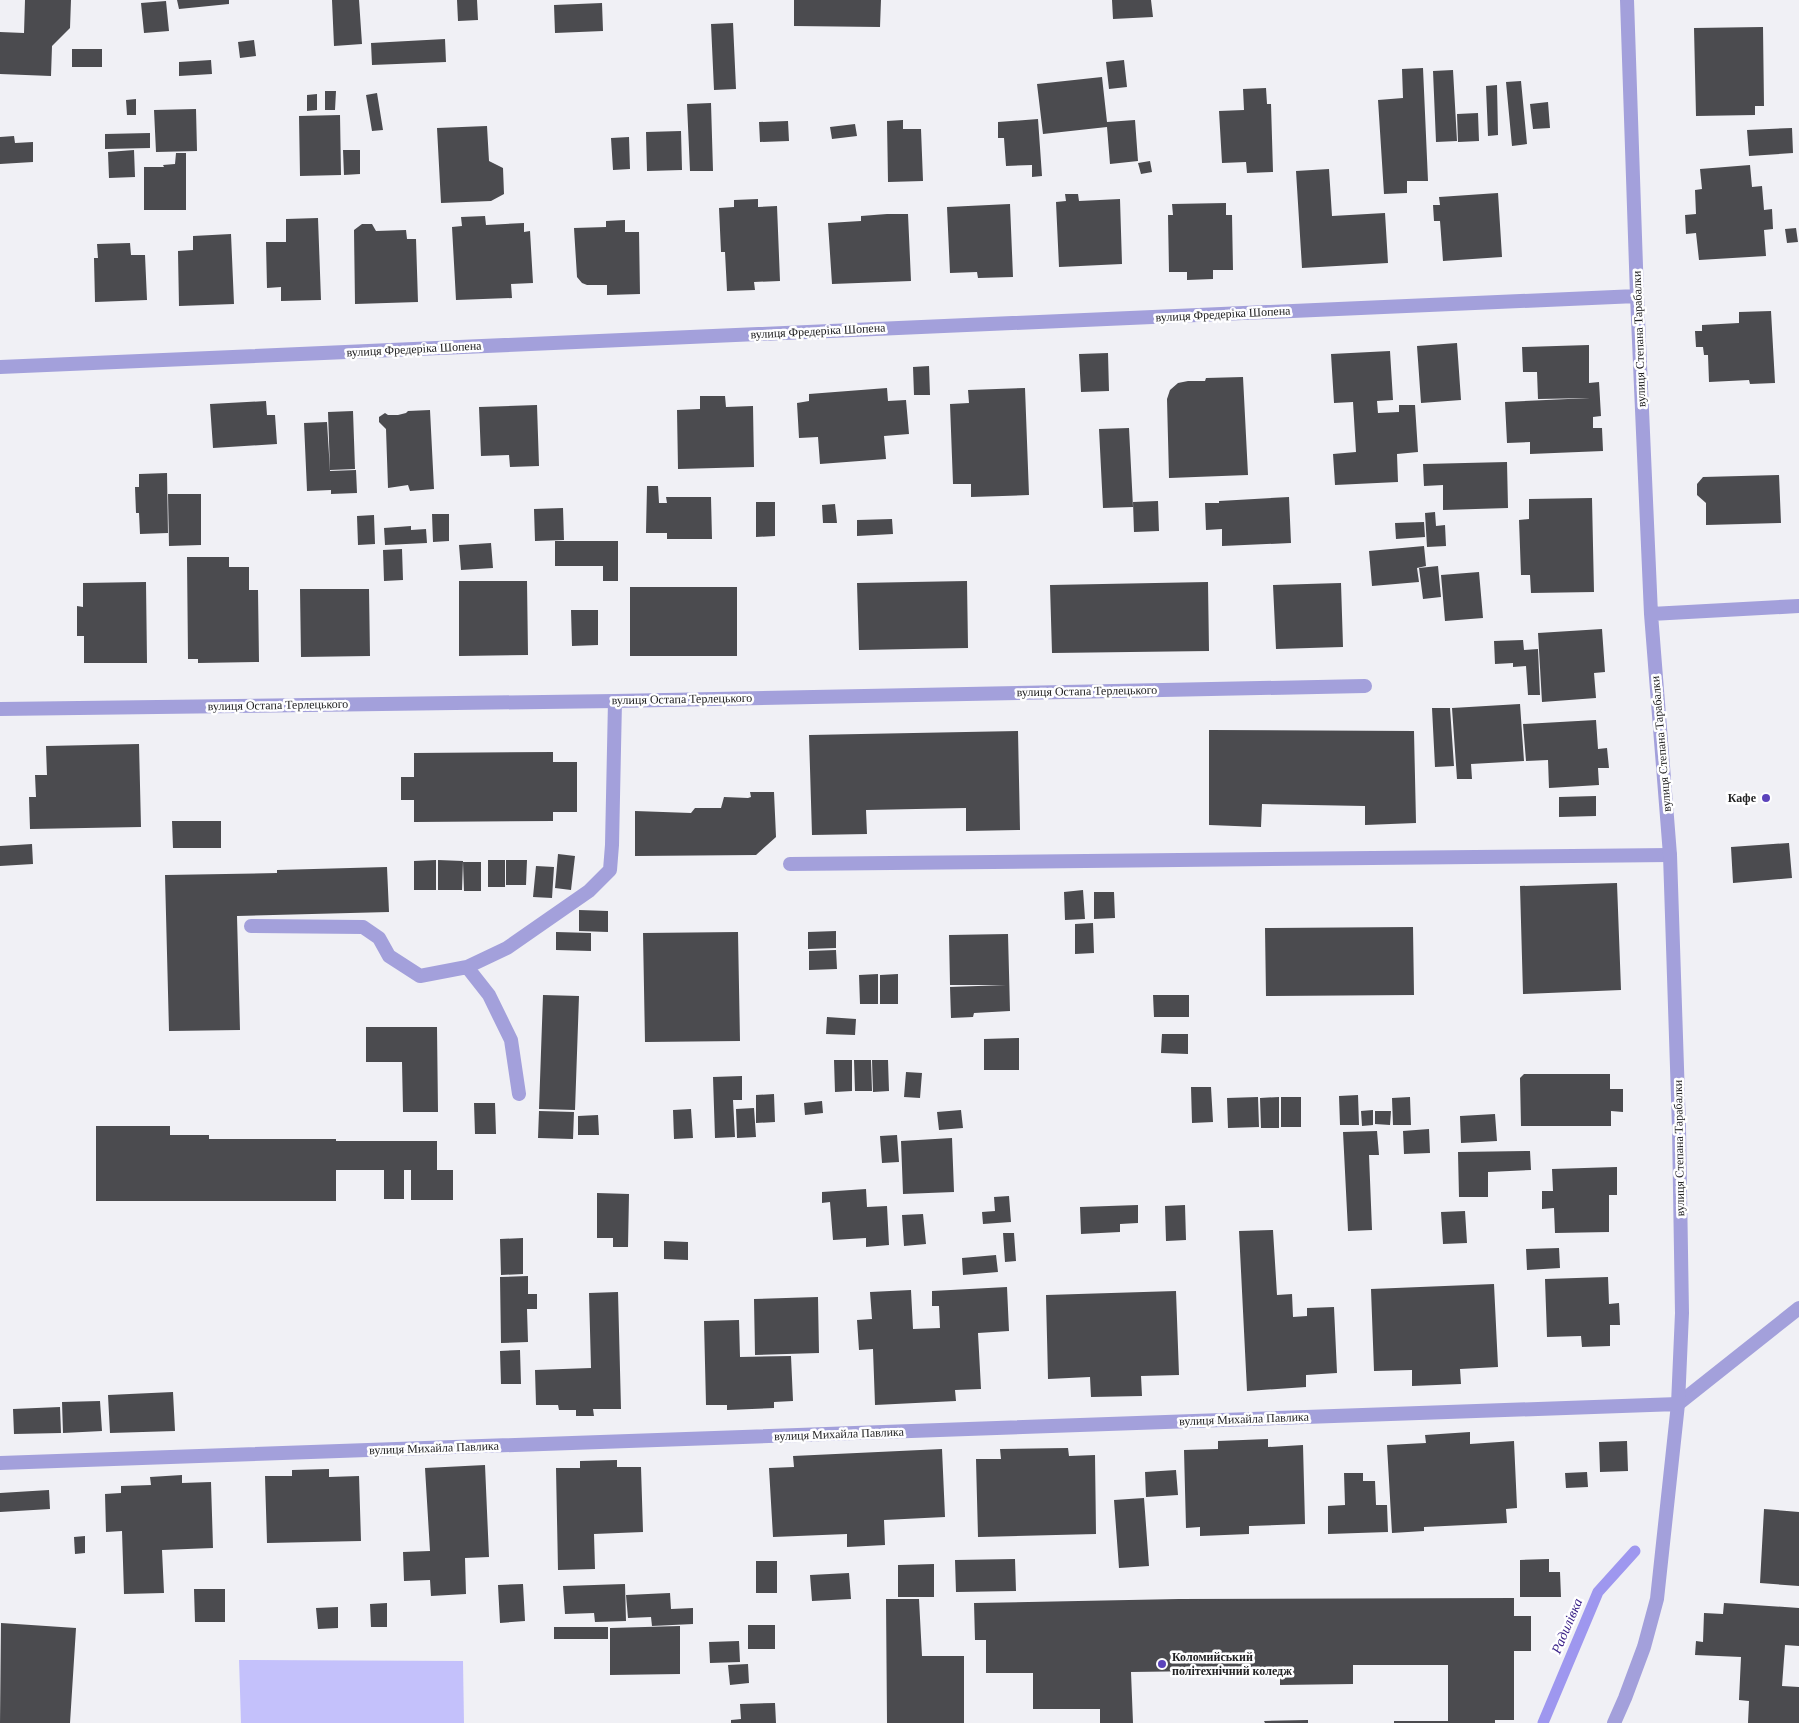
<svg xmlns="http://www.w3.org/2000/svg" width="1799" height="1723" viewBox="0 0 1799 1723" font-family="Georgia,serif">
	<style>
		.green { fill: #c4c1fb }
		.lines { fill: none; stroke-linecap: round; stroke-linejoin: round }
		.stream { stroke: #9e97ef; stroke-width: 11 }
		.building { fill: #4b4b4f }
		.service { stroke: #a3a0db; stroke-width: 14 }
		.minor { stroke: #a3a0db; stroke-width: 14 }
		.poi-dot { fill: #5b43bb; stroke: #fefeff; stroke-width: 2 }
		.labels { text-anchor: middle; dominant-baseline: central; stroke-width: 5; stroke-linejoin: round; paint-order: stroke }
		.street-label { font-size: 12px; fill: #212122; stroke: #fefeff }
		.poi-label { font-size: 12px; font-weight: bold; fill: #212122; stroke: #fefeff; text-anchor: end }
		.water-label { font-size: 14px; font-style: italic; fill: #3c2489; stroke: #fefeff }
	</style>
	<rect width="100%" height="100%" fill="#f0f0f5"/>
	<!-- green -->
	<path class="green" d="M239,1660l224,1 1,62h-223z"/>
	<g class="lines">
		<!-- stream -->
		<path class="stream" d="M1543,1723l55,-131 37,-41"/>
	</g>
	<!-- building -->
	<path class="building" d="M25,0h46l-1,28 -18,18 -1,30 -51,-2v-42l24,1z
		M177,0h52v4l-50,5z
		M332,0h27l3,44 -28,2z
		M457,0h20l1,20 -20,1z
		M794,0h87l-1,27 -86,-1z
		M1112,0h39l2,17 -40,2z
		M166,1l3,30 -25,2 -3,-30z
		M602,3l1,28 -48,2 -1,-28z
		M733,23l3,66 -22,1 -3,-66z
		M1763,27l1,79h-9v9l-59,1 -2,-88z
		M445,39l1,23 -74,3 -1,-22z
		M254,40l2,16 -16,2 -2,-16z
		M72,49h30v18h-30z
		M211,60l1,14 -33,2v-14z
		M1124,60l3,27 -18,2 -3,-27z
		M1423,68l5,113h-21v12l-23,1 -6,-94 25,-2 -1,-29z
		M1453,70l4,71 -21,1 -3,-71z
		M1102,77l5,45 28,-2 3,41 -28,3 -3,-37 -64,7 -6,-50z
		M1521,81l6,63 -15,2 -6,-64z
		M1497,85l1,50 -10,1 -2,-50z
		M1266,88l1,16h4l2,68 -26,1 -1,-11 -24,1 -3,-52 25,-1 -1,-21z
		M325,91h11l-1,19h-10z
		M377,93l6,37 -11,1 -6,-36z
		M317,94v16l-10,1v-16z
		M136,99v16h-9l-1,-15z
		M1548,102l2,26 -17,1 -3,-25z
		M711,103l2,68h-23l-3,-67z
		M196,109l1,42 -41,1 -2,-42z
		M1478,113l1,28 -21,1 -1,-28z
		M340,115l1,60 -41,1 -1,-60z
		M1038,119l4,57 -10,1v-12l-26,1 -2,-28h-6v-16z
		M903,120v9h18l2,52 -35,1 -1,-61z
		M788,121l1,20 -29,1 -1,-20z
		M855,124l2,12 -25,3 -2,-12z
		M487,126l2,35 14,7 1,26 -13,7 -50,2 -4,-75z
		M1792,128l1,25 -44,3 -2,-26z
		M681,131l1,39 -35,1 -1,-39z
		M150,133v15l-45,1v-15z
		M14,136l1,7 18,-1v20l-33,2v-27z
		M629,137l1,32 -17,1 -2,-32z
		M134,150l1,27 -26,1 -1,-26z
		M343,150h17v24l-16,1z
		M176,153h10v57h-42v-43h20l-1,-2 12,-1z
		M1150,161l2,11 -11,2 -3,-11z
		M1750,165l2,22 10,-1 2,24 8,-1 1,20 -9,1 2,26 -67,4 -3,-27 -10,1 -1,-19 11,-1 -1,-24 7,-1 -2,-20z
		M1329,169l3,47 53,-3 3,50 -86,5 -6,-97z
		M1498,193l4,64 -59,4 -3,-40h-6l-1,-16h7l-1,-8z
		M1065,194h13l1,7 41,-2 2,65 -63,3 -3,-65 10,-1z
		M758,199v8l19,-1 3,75 -26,1 1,8 -28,1 -2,-39h-4l-2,-44 15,-1v-7z
		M1226,203v12h6l1,55h-20v9l-26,1v-8h-18l-1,-57h5l-1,-11z
		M1010,204l3,73 -35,1 -1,-6 -27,1 -3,-66z
		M887,214h21l3,67 -79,3 -4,-61 33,-2v-5z
		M485,216l1,9 38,-2v9l6,-1 3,52 -22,1 1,14 -56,2 -4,-73 10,-1 -1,-9z
		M318,218l3,82 -40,1v-14l-14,1 -1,-46h20v-23z
		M625,220v12h14l1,62 -33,1v-10h-20l-5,-2 -5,-6 -3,-49 32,-1v-6z
		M362,224h10l4,7 30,-1 1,9h9l2,63 -63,2 -1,-74z
		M1796,228l2,14 -11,1 -2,-14z
		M231,234l3,70 -55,2 -1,-55 15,-1v-14z
		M130,243l1,12h14l2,45 -52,2 -1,-44h4l-1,-14z
		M1771,311l4,72 -25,1 -1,-4 -40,2 -1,-27h-4l-1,-8h-7l-1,-16h7v-6l37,-2v-11z
		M1457,343l4,57 -40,3 -4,-57z
		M1589,345v38l10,-1 2,34 -8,1v11h9l1,23 -73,3v-12l-23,1 -2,-41 85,-4 -52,1 -1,-27h-14l-1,-25z
		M1390,351l3,49 -16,1 1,12 21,-1v-7h16l3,47 -21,2 1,28 -63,3 -2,-31 23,-2 -3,-50 -19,1 -3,-49z
		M1108,353l1,38 -28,1 -2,-38z
		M929,366l1,29h-16l-1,-28z
		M1243,377l5,98 -79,3 -2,-79 3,-9 8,-7 10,-2h17l1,-3z
		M887,388l1,13 18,-1 3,34 -25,2 2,23 -66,5 -2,-27 -19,1 -2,-35 12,-2v-7z
		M1025,388l4,107 -58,2v-13h-18l-3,-80 19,-1 -1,-13z
		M700,396h25l1,11 27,-1 1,61 -76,2 -1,-59 23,-1z
		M266,401l1,14h8l2,29 -64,4 -3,-44z
		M537,405l2,61 -29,1 -1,-12 -28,1 -2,-49z
		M430,410l4,79 -24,2 -2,-6 -20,3 -2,-59 -7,-7v-5l6,-4 3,2h10l8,-2 2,-2z
		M353,411l2,58 -25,1 -2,-58z
		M327,422l3,49 26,-1 1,23 -26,1v-4l-24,1 -3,-68z
		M1129,428l4,79 -30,1 -4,-79z
		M1507,462l1,46 -65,2v-25l-19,1 -1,-22z
		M167,473l1,60 -28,1 -1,-21h-3l-1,-26h4v-13z
		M1779,475l2,48 -75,2v-22l-9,-8v-11l6,-7z
		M647,486h11l1,17h8l-1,-6h45l1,42h-45v-6h-21z
		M168,494h33v51l-32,1z
		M1289,497l2,46 -69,3v-17l-16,1 -1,-27h14v-2z
		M1592,498l2,94 -63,1 -1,-18h-9l-2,-55 10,-1v-20z
		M1158,501l1,30 -25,1 -1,-30z
		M756,502h19v34l-19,1z
		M835,504l2,19h-14l-1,-18z
		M563,508l1,32 -29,1 -1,-32z
		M1435,512l1,14 9,-1 1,21 -19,1 -2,-34z
		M432,514h17v27l-16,1z
		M374,515l1,29 -17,1 -1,-29z
		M892,519l1,15 -36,2v-16z
		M1424,522l1,15 -29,2 -1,-16z
		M411,526v4l15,-1 1,14 -42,2 -1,-17z
		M555,541h63v40h-15v-15h-48z
		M491,543l2,25 -32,2 -2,-25z
		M1424,546l2,20 -9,2 2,14 -47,4 -3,-35z
		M402,549l1,31 -19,1 -1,-31z
		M187,557h42v10h20v23h9l1,72 -61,1v-4h-10z
		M1438,566l3,31 -18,2 -4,-31z
		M1479,572l4,46 -38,3 -4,-46z
		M459,581h68l1,74 -69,1z
		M967,581l1,67 -109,2 -2,-67z
		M146,582l1,81h-63v-27h-7v-30l6,1v-24z
		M1208,582l1,69 -157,2 -2,-68z
		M1341,583l2,64 -67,2 -3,-64z
		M630,587h107v69h-107z
		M300,589h69l1,67 -69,1z
		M571,610h27v35l-26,1z
		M1602,629l3,43 -11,1 2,25 -54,4 -4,-69z
		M1523,640l1,10 14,-1 2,46h-12l-2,-29 -13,1v-4l-18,1 -1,-23z
		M1520,704l4,57 -53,3 1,15h-15l-5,-71z
		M1432,708h18l4,58 -19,1z
		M1596,720l2,29 9,-1 2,20h-11l1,17 -50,3 -1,-28 -22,1 -3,-37z
		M1209,730l205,1 2,92 -51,2v-19l-103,-2 -1,23 -52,-2z
		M1018,731l2,99 -54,1v-23l-100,2 1,24 -55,1 -3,-100z
		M139,744l2,83 -111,2 -1,-32h7l-1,-22h12l-1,-29z
		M553,752v10h24v50h-24v9l-139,1v-22h-13v-23h13v-24z
		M750,792h24l2,45 -20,18 -121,1v-45l56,2 4,-5h26l3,-11 24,1 3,-1z
		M1596,796v20l-37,1v-20z
		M172,821h49v27h-48z
		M1789,843l3,35 -59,5 -2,-36z
		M32,844l1,20 -33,2v-20z
		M558,854l17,2 -4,34 -16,-2z
		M436,860v30h-22v-29z
		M438,860l25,1 -1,29h-24z
		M488,860h17v27h-17z
		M506,860h21l-1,25h-20z
		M463,862h18v29h-17z
		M536,866l18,1 -2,31 -19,-1z
		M387,867l2,45 -152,4 3,114 -71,1 -4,-156 112,-2v-3z
		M1617,883l4,107 -98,4 -3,-108z
		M1083,890l2,29 -20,1 -1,-28z
		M1094,892h20l1,26 -21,1z
		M579,910l29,1v21l-29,-1z
		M1093,923l1,30 -19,1v-30z
		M1413,927l1,68 -148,1 -1,-68z
		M836,931v17l-28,1v-17z
		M556,932l35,1v18l-35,-1z
		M738,932l2,109 -95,1 -2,-109z
		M1008,934l2,77 -36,2 -1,4 -22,1 -1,-31 56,-2h-56l-1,-50z
		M836,950l1,19 -28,1v-19z
		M878,974v30h-18l-1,-29z
		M898,974v30h-18v-29z
		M543,995l36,1 -4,114 -36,-1z
		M1153,995h36v22h-35z
		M827,1017l29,2 -1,16 -29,-1z
		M366,1027h71l1,85h-35l-1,-50h-36z
		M1162,1034h26v20l-27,-1z
		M1019,1038v32h-35v-31z
		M834,1060h18v31l-17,1z
		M854,1060h17l1,31h-17z
		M872,1060h16l1,31 -16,1z
		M906,1072l16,1 -2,25 -16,-1z
		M1524,1074h86v15h13v23l-12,-1v15h-90l-1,-48z
		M742,1076v24h-9l2,37 -20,1 -2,-61z
		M1191,1087h20l2,35 -21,1z
		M774,1094l1,28 -19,1v-28z
		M1358,1095l1,30h-19l-1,-29z
		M1258,1097l1,30 -31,1 -1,-30z
		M1279,1097v31h-18l-1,-30z
		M1281,1097h20v30h-20z
		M1410,1097l1,28h-18l-1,-27z
		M822,1101l1,12 -18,2 -1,-12z
		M474,1103h21l1,31h-21z
		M754,1108l2,29 -19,1 -1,-29z
		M691,1109l2,29 -19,1 -1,-29z
		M961,1110l2,18 -24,2 -2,-18z
		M1373,1110v15l-11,1 -1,-15z
		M539,1111l35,1 -1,27 -35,-1z
		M1375,1111h16l-1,14 -15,-1z
		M1495,1114l2,27 -36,2 -1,-27z
		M598,1115l1,20h-21v-19z
		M96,1126h74v9h39v4h127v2h101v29h16v30h-42v-30h-7v29h-20v-29h-48v31h-240z
		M1429,1129l1,24 -26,1 -1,-23z
		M1377,1131l2,24h-10l3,75 -24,1 -5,-99z
		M897,1135l2,27 -17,1 -2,-27z
		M952,1138l2,54 -51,2 -2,-53z
		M1530,1151l1,19 -43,2v25h-29l-1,-45z
		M1617,1167v28h-8v37l-54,1 -1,-25 -12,1v-18h11l-1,-22z
		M866,1189l1,18 20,-1 2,39 -23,2v-9l-33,2 -3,-38 -8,1v-11z
		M597,1193l32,1 -1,53h-15v-9h-16z
		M1009,1196l2,26 -28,2 -1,-12 13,-1 -1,-14z
		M1138,1205v18l-18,1v8l-39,2 -1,-27z
		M1185,1205l1,35 -20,1 -1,-35z
		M1465,1211l2,32 -24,1 -2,-32z
		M923,1214l3,30 -22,2 -2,-31z
		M1273,1230l4,65 15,-1 1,23 14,-1v-8l27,-1 3,66 -31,2v12l-59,4 -8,-160z
		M1003,1233h11l2,28 -11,1z
		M523,1238v36l-22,1 -1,-36z
		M664,1241l24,1v18l-24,-1z
		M1559,1248l1,20 -33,2 -1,-21z
		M996,1255l2,17 -35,3 -1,-17z
		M528,1276v18h9v15h-10l1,33 -27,1 -1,-66z
		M1608,1277l1,27 10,-1 1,22h-10v21l-28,1 -1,-11 -34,1 -2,-58z
		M1494,1284l4,83 -38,2 1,15 -49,2v-16l-38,1 -3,-82z
		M1007,1287l2,44 -31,2 3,56 -26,1 1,11 -81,4 -2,-56 -14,1 -2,-30 15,-1 -2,-27 41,-2 2,39 27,-1 -1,-22h-7v-15z
		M1176,1291l3,84 -38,1 1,20 -51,1 -1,-20 -42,2 -2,-84z
		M618,1292l3,117h-28l1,7h-18v-6h-17l-1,-5h-22l-1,-35 56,-2 -2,-75z
		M818,1297l1,56 -64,2 -1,-56z
		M739,1320l1,37 51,-1 2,45 -19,1v6l-47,2v-5h-21l-2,-84z
		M520,1350l1,34h-20l-1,-33z
		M173,1392l2,39 -65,2 -2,-38z
		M100,1401l2,30 -39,2 -1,-31z
		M60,1407l1,26 -47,1 -1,-25z
		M1470,1432v12l44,-3 3,67 -11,1 1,14 -83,4v4l-32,2 -5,-88 39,-2 -1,-8z
		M1268,1439v8l35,-2 2,79 -56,2v8l-49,2v-9l-14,1 -2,-78 34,-1v-8z
		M1627,1441l1,30 -28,1 -1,-30z
		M1068,1448l1,8 26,-1 1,79 -118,3 -2,-78h25l-1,-10z
		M942,1449l3,68 -61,3 1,25 -38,2v-13l-74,3 -4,-69 25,-1 -1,-11z
		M617,1460v7h24l2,65 -49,2 1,35 -37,1 -2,-102h24v-7z
		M485,1465l4,92 -24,1 1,36 -35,2 -1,-16 -26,1 -1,-29 27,-1 -5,-83z
		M329,1469v8l30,-1 2,65 -94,2 -2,-67h27v-6z
		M1176,1470l2,25 -32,2 -1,-25z
		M1587,1472l1,15 -22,1 -1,-15z
		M1344,1473h19v8h12l1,24h11l1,27 -60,2v-28l17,-1z
		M182,1475v8l29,-1 2,66 -51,2 2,43 -40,1 -2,-63 -16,1 -1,-38 16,-1v-7l30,-1 -1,-8z
		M49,1490l1,19 -50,3v-19z
		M1144,1498l5,68 -30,2 -5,-68z
		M1764,1509l35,3v74l-39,-3z
		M85,1536v17l-10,1 -1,-17z
		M1015,1559l1,32 -60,1 -1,-32z
		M1549,1559v13h11l1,25h-41v-37z
		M756,1561h21v32h-21z
		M934,1564v33h-36v-32z
		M849,1573l2,26 -39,2 -2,-26z
		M523,1584l2,37 -25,2 -2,-38z
		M625,1584l1,37 -31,1 -1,-9 -29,1 -2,-28z
		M194,1589h31v33h-30z
		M670,1593l1,16 22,-1v16l-41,2 -1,-9 -23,1 -2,-23z
		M1514,1598v18h17v35h-17v69h-19v3h-101v-2h54v-56h-95v19l-73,1v-15l-149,2 2,51h-33v-14h-67v-36h-47v-33h-11l-1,-37 205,-4z
		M886,1599h33l3,57h42v67h-77z
		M387,1603v24h-16l-1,-23z
		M1724,1603l75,5v38l-14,-1 -3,41 17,1v36h-51l1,-22 -10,-1 2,-43 -46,-2 1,-14 7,1 1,-29 19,1z
		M338,1607v21l-20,1 -2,-21z
		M1,1623l75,5 -6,95h-70z
		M748,1625h27v24h-27z
		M680,1626v48l-70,1v-47z
		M554,1627h54v12h-54z
		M739,1641l1,21 -30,1 -1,-21z
		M748,1664l1,19 -19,2 -2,-20z
		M775,1703l1,20h-45v-3l10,-1 -1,-15z
		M1308,1720v3h-43l-1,-2z"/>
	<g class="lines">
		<!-- service -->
		<path class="service" d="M790,864l880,-9
			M251,926l112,1 16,11 10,18 31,20 47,-9 40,-19 82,-57 21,-21 2,-25 3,-144
			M467,967l22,28 22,45 8,54
			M1678,1404l121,-96"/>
		<!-- minor -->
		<path class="minor" d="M0,367l1637,-71
			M1651,614l148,-8
			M0,709l615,-8 750,-15
			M0,1463l1678,-59
			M1614,1723l11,-25 19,-51 13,-48 21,-195 4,-91 -3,-185 -9,-273 -19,-241 -14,-318 -10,-296"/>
	</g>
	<!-- markers -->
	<g class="poi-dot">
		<circle cx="1766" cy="798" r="5"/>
		<circle cx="1162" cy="1664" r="5"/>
	</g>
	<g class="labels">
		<!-- street labels -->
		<g class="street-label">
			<text transform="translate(1223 314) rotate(-3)">вулиця Фредеріка Шопена</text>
			<text transform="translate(818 331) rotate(-3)">вулиця Фредеріка Шопена</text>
			<text transform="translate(1639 339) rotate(-92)">вулиця Степана Тарабалки</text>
			<text transform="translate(414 349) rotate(-3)">вулиця Фредеріка Шопена</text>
			<text transform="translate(1087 691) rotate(-1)">вулиця Остапа Терлецького</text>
			<text transform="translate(682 699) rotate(-1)">вулиця Остапа Терлецького</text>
			<text transform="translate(278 705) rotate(-1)">вулиця Остапа Терлецького</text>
			<text transform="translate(1661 744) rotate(-95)">вулиця Степана Тарабалки</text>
			<text transform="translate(1679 1148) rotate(-91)">вулиця Степана Тарабалки</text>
			<text transform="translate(1244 1419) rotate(-2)">вулиця Михайла Павлика</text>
			<text transform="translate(839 1434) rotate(-2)">вулиця Михайла Павлика</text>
			<text transform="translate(434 1448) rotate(-2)">вулиця Михайла Павлика</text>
		</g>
		<!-- poi labels -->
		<g class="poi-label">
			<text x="1756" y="798">Кафе</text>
			<text x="1172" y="1657" text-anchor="start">Коломийський<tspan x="1172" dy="14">політехнічний коледж</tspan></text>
		</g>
		<!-- water labels -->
		<g class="water-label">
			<text transform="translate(1567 1626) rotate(-67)">Радилівка</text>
		</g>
	</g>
</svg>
